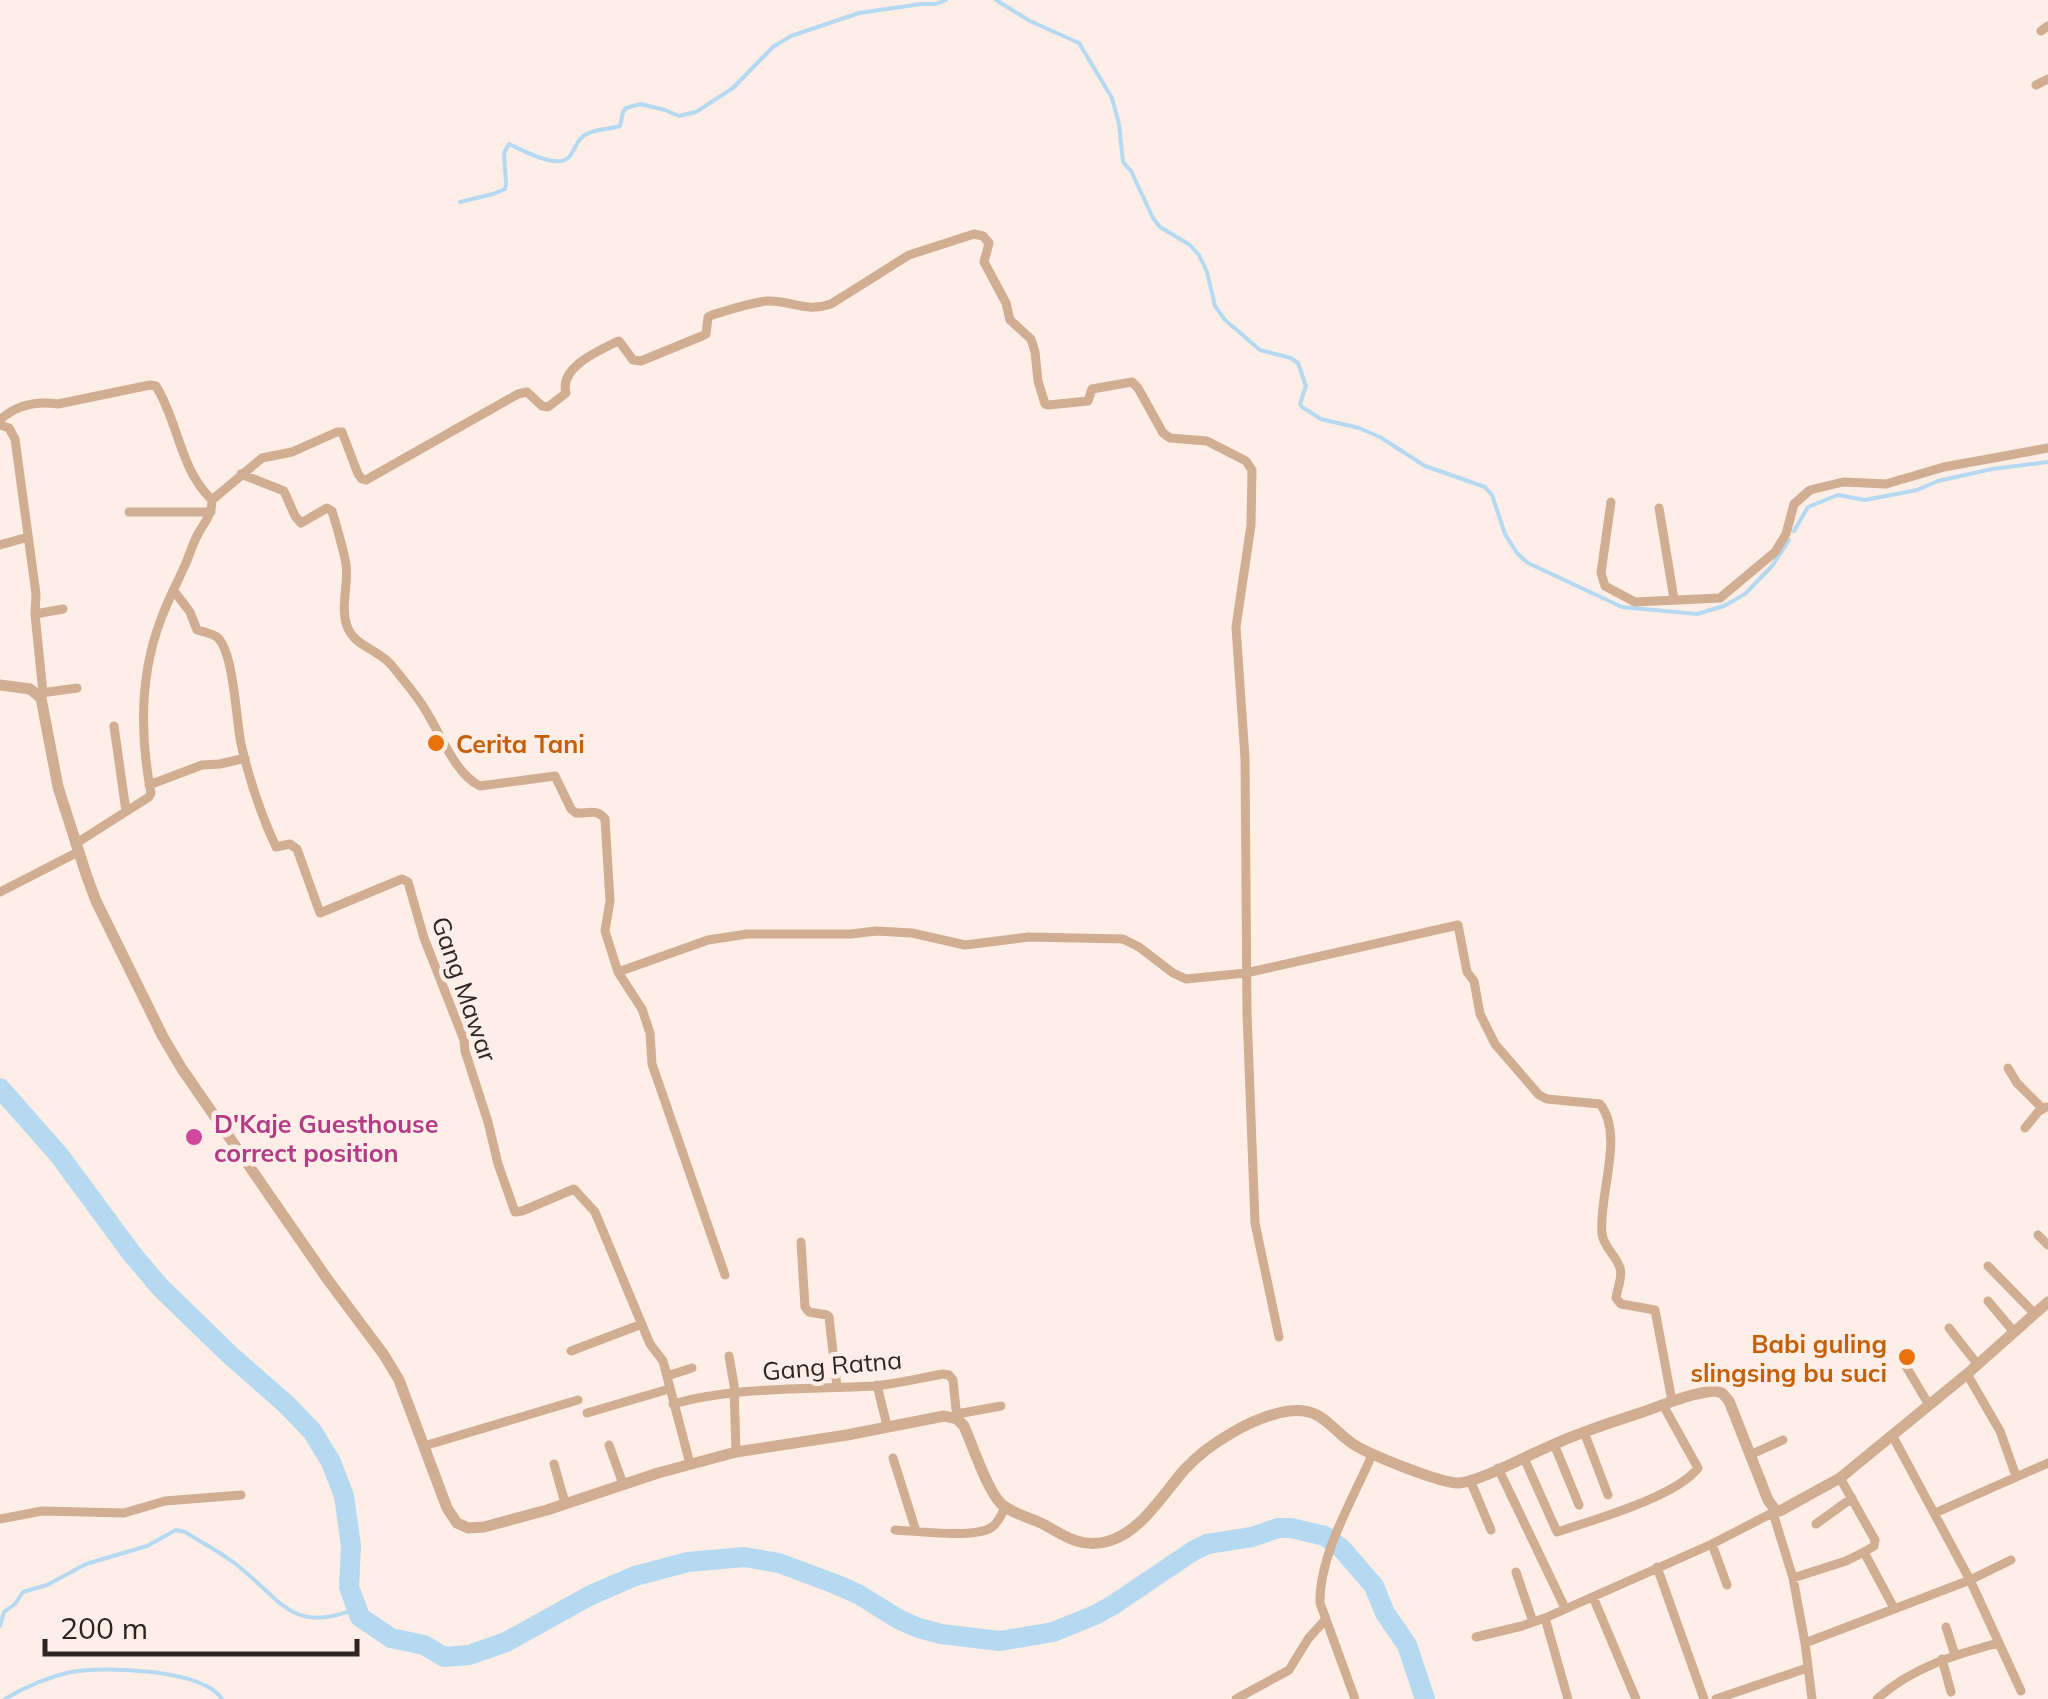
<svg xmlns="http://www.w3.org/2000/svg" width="2048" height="1699" viewBox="0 0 2048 1699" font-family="Mulish,sans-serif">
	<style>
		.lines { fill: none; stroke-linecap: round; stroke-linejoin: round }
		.stream { stroke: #b5d9f1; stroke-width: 4 }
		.river { stroke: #b5d9f1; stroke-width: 20 }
		.minor { stroke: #d1ad91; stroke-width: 9 }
		.tertiary { stroke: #d1ad91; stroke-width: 11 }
		.food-dot { fill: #e8710a; stroke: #fdeee7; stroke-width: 4 }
		.hotel-dot { fill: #d1479c; stroke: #fdeee7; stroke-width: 4 }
		.labels { text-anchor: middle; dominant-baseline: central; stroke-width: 9; stroke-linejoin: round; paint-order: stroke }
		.food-label { font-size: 25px; font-weight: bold; fill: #c56008; stroke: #fdeee7; text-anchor: start }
		.street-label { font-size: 25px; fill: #2c2523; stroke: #fdeee7 }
		.hotel-label { font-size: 25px; font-weight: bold; fill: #b23c85; stroke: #fdeee7; text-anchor: start }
	</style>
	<rect width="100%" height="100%" fill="#fdeee7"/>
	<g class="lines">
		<!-- stream -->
		<path class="stream" d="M996,0l34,21 49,22 33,55 7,26 4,38 8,9 22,47 7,9 30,18 9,10 8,17 8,34 10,14 35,30 31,8 7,5 8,23 -6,18 2,3 19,12 38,9 21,9 45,29 60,21 7,8 13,39 12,19 11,10 94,44 75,7 27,-8 21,-12 27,-28 17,-26
			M460,202l33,-8 12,-5 1,-5 -2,-31 5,-9c13,6 49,26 60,13 7,-8 8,-20 20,-24 9,-4 21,-4 31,-7l3,-14 3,-4 14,-4 25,6 14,6 17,-4 37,-24 40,-41 18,-11 68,-23 62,-9h15l10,-4
			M1794,531l14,-24 30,-12 27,5 52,-10 21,-9 54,-12 56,-7
			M0,1626l4,-14 11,-8 8,-12 24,-7 39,-21 61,-18 29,-16 9,2c16,10 33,19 48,30 46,34 58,75 124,46
			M5,1699c20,-12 43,-22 66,-27 33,-6 132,-3 151,27"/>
		<!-- river -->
		<path class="river" d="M0,1088l59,67 73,99 28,33 70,68 57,50 25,26 19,31 13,34 7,50 -2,41 11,30 31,21 33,7 20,12 25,-2 37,-13 85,-47 44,-19 53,-14 56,-5 35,6 56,21 23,10 42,26 19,8 22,6 59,7 53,-9 42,-17 18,-10 80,-54 14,-7 45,-7 26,-9h13l34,8 17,13 32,37 11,27 22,32 18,54"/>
		<!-- minor -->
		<path class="minor" d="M2041,31l7,-5
			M2036,85l12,-6
			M0,420c16,-15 36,-19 58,-16l92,-19 6,1c23,37 23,82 56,114
			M0,425l9,3 6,11 21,155 -1,20 8,79
			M241,474l43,17 11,25 6,7 26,-15 5,3c5,17 11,36 14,53 3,20 -6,42 1,62 7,21 34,24 46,41 11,14 24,28 33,44 14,22 29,63 54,75l75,-10 16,33 5,4c11,1 21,-5 29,6l5,82 -5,30 13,41 90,-32 39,-6h104l25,-3 36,2 53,12 64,-8 94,2 16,8 34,26 13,6 60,-6 212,-48 9,47 7,9 6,33 15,30 44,51 8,4 53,5c25,31 -2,92 2,130 2,14 14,21 18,34 3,9 -3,21 -4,30l5,6 34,6 17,91
			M1611,502l-10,71 4,13 30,16 85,-4 55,-46 11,-18 8,-30 16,-14 33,-8 43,2 58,-17 104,-19
			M1659,508l15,91
			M129,512h82
			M0,545l28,-8
			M174,591l16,21 7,18c7,2 16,3 21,8 16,16 18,82 23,106 8,34 20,71 35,103l14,-3 7,5 23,64 82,-34 6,3 16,56 40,102 1,11 23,71 10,42 17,48 7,-1 52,-22 21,23 55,132 13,17 27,103
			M35,614l28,-5
			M41,693l36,-5
			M114,726l12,85
			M149,785l53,-20 18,-1 25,-6
			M75,844l74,-47 2,-4c-11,-57 -11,-119 10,-174 7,-19 17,-38 25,-56 4,-10 7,-20 12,-29 7,-13 14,-19 14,-34l50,-42 30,-6 45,-20h5l16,42 4,5 4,1 152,-86 9,-2 15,14 6,1 18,-14c-7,-25 30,-41 50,-51l3,-1 14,19 8,1 61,-25 4,-2 2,-17 4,-2c17,-5 37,-12 55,-14 24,-1 38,12 64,3l78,-49 65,-21 9,2 6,7 -5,19 22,41 4,17 21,19 4,13 3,29 7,23 3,1 40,-4 4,-12 40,-7 6,6 25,45 7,5 37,3 39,20 6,9 -1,55 -15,102 9,131 2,255 8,210 24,114
			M0,892l78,-40
			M618,972l24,37 8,24 2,31 73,211
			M2008,1068l9,15 26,26
			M2025,1128l13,-16 8,-5
			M2038,1235l10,10
			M801,1242l4,65 4,5 18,3 2,2 8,70
			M1988,1266l47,48
			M1988,1301l26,31
			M1949,1328l29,37
			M571,1351l71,-27
			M729,1356l5,29 2,67
			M1901,1358l28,47
			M1967,1374l33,57 16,45
			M667,1376l25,-8
			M877,1385l10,41
			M673,1404c65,-18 135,-14 201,-18 23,-2 46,-8 69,-12l6,1 4,5 4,39
			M587,1413l82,-24
			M957,1414l44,-8
			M1584,1432l24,63
			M1892,1435l78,145 51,111
			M1554,1444l25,61
			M609,1445l14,39
			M424,1446l154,-46
			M1752,1454l31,-14
			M893,1458l23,73
			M1524,1458l33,74c36,-12 119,-35 141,-64l-35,-63
			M554,1464l11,39
			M1498,1468l67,140
			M1840,1478l35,62 -1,6 -10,6
			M1470,1480l21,50
			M1773,1513l20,65 12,65 7,56
			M1935,1513l113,-50
			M0,1519l42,-8 82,2 41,-12 76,-6
			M1816,1524l36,-26
			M895,1530c21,1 80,9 97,-3 5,-3 10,-13 13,-19
			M1712,1544l15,41
			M1657,1567l47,132
			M1516,1572l17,50
			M1793,1578l53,-17 18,-9 30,56
			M1593,1597l43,102
			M1545,1618l23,81
			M1946,1627l9,28
			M1476,1637l46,-11 23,-8 167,-74 64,-33
			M1805,1643l165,-63 41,-20
			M1942,1659l9,33
			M1236,1699l53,-29 19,-31 17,-19
			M1355,1699l-35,-96c-1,-48 33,-104 52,-148
			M1716,1699l91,-31
			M1877,1699c34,-31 77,-44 121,-56"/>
		<!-- tertiary -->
		<path class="tertiary" d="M0,685l30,4 11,9 17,89 29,90 9,24 67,136 19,32 146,211 56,75 15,25 48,128 10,15 11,5 16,-1 63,-17 111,-37 78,-21 111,-17 97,-19 13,3 7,7c8,18 25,70 40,80 12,9 28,12 41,19 20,12 39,24 64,16 33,-10 54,-47 76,-72 23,-25 69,-53 104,-58 34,-4 40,17 64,33 15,10 89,40 106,39 22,-2 69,-28 91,-37 30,-14 62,-24 93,-34 23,-8 47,-19 72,-21l7,2 7,8 39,99 8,11h4l60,-33 127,-104 81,-72"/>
	</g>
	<!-- markers -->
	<g class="food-dot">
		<circle cx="436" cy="743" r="10"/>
		<circle cx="1907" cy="1357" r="10"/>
	</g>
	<circle class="hotel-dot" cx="194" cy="1137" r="10"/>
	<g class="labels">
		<!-- food labels -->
		<g class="food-label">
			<text x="456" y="743">Cerita Tani</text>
			<text x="1887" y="1343" text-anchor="end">Babi guling<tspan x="1887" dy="29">slingsing bu suci</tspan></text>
		</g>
		<!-- street labels -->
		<g class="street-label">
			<text transform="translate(465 989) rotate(71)">Gang Mawar</text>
			<text transform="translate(832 1365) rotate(-5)">Gang Ratna</text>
		</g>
		<!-- hotel labels -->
		<g class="hotel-label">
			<text x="214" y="1123">D'Kaje Guesthouse<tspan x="214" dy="29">correct position</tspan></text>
		</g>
	</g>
	<!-- scale -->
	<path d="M45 1639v15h312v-15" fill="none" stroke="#2c2523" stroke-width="5"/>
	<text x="60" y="1639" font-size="30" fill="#2c2523" stroke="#fdeee7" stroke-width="8" paint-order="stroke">200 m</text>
</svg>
